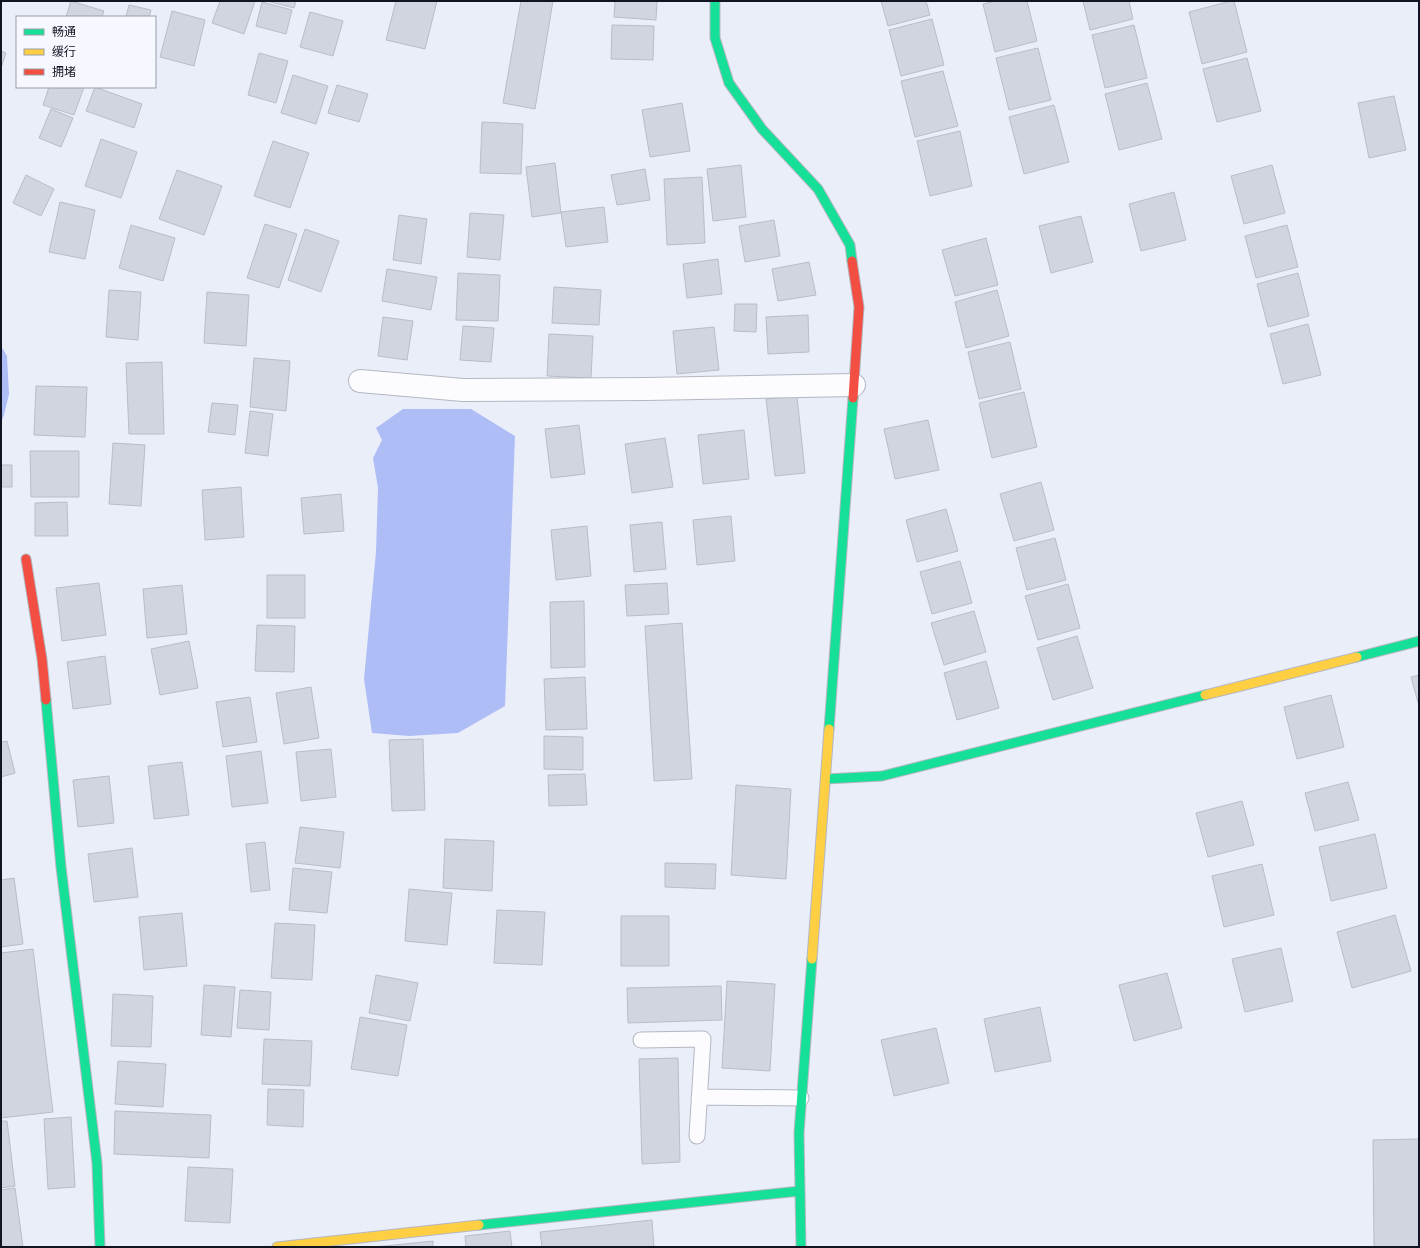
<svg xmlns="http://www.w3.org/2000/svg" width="1420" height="1248" viewBox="0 0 1420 1248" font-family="Montserrat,'Noto Sans SC',sans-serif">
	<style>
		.water { fill: #afbdf6 }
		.building { fill: #d1d5e0; stroke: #babdc8 }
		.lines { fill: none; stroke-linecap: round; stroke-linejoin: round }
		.lane-casing { stroke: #b4b7c2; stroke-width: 17 }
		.street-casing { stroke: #b4b7c2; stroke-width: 24 }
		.fast-casing { stroke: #b4b7c2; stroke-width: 11 }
		.slow-casing { stroke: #b4b7c2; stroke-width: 11 }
		.jam-casing { stroke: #b4b7c2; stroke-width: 11 }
		.lane { stroke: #fcfcfe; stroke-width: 15 }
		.street { stroke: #fcfcfe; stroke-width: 22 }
		.fast { stroke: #16e098; stroke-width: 9 }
		.slow { stroke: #ffcf43; stroke-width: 9 }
		.jam { stroke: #f24e42; stroke-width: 9 }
	</style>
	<rect width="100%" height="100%" fill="#eaeef9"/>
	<!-- water -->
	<path class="water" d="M1,346l6,10 2,38 -5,21 -3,8z
		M403,409h68l44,27 -10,270 -47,27 -49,3 -37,-3 -8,-54 12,-127 2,-64 -5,-30 9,-18 -6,-12z"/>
	<!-- building -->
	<path class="building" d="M71,1l33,10 -2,6h-36z
		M220,1h35l-11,33 -32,-11z
		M267,1h29l-2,7z
		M396,1h41l-12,48 -39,-9z
		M521,1h32l-18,108 -32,-6z
		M615,1h42l-1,19 -42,-3z
		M881,1h45l4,14 -42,11z
		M996,1h31l10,40 -42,11 -12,-48z
		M1083,1h46l4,18 -43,11z
		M1231,1h3l13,51 -45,12 -13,-52z
		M262,2l30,8 -6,24 -30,-8z
		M129,5l22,5 -2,7h-23z
		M172,11l33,9 -11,46 -34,-9z
		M310,12l33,9 -10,35 -33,-9z
		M932,19l12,46 -43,11 -12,-46z
		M612,25l42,1 -1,34 -42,-1z
		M1134,25l13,53 -42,10 -13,-53z
		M1038,48l13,52 -42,10 -13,-52z
		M1,51l5,2 -5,15z
		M259,53l29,8 -12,42 -28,-8z
		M1247,58l14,53 -44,11 -14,-53z
		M943,71l15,55 -43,11 -14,-56z
		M293,75l35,11 -12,38 -35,-11z
		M1147,83l15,56 -43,11 -14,-56z
		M337,85l31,9 -9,28 -31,-9z
		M49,87h35l-10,28 -31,-10z
		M95,87l47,17 -8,24 -48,-17z
		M1394,96l12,54 -37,8 -11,-55z
		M682,103l8,48 -40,6 -8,-47z
		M1054,105l15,57 -45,12 -15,-57z
		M51,109l22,9 -12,29 -22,-9z
		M482,122l41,2 -2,50 -41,-1z
		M960,131l12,55 -42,10 -13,-55z
		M101,139l36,13 -16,46 -36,-12z
		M273,141l36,12 -19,55 -36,-12z
		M555,163l6,50 -29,4 -6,-50z
		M741,165l5,52 -33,4 -6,-52z
		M1272,165l13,48 -41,11 -13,-48z
		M645,169l5,31 -33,5 -6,-30z
		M177,170l45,16 -18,49 -45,-16z
		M26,175l28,14 -13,27 -28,-13z
		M702,177l3,66 -38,2 -3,-66z
		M1174,192l12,48 -45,11 -12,-47z
		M60,202l35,8 -10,49 -36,-7z
		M604,207l4,35 -42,5 -5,-35z
		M470,213l34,2 -4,45 -33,-3z
		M399,215l28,4 -6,45 -28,-4z
		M1081,216l12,46 -42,11 -12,-47z
		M774,220l6,36 -35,6 -6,-36z
		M265,224l32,10 -18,54 -32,-10z
		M131,225l44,13 -12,43 -44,-13z
		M1287,225l11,42 -42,11 -11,-42z
		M305,229l34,12 -18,51 -33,-12z
		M986,238l12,47 -43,11 -13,-46z
		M718,259l4,35 -35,4 -4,-34z
		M809,262l7,33 -38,6 -6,-32z
		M387,269l50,8 -6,33 -49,-9z
		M458,273l42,2 -2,46 -42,-1z
		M1298,273l11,43 -41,11 -11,-43z
		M554,287l47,3 -2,35 -47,-2z
		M109,290l32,2 -3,48 -32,-3z
		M997,290l12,46 -43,12 -11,-46z
		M207,292l42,3 -3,51 -42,-3z
		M735,304h22l-1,28 -22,-1z
		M808,315l1,37 -41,2 -2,-37z
		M383,317l30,4 -6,39 -29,-4z
		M1308,324l13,51 -38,9 -13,-50z
		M463,326l31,2 -3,34 -31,-2z
		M714,327l5,43 -42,4 -4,-43z
		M549,334l44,2 -2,42 -44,-2z
		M1010,342l11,47 -42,10 -11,-47z
		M254,358l36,3 -4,50 -36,-4z
		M162,362l2,72h-35l-3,-71z
		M36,386l51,1 -2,50 -51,-2z
		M1024,392l13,55 -45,11 -13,-55z
		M797,396l8,77 -30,3 -9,-77z
		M212,403l26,2 -3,30 -27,-3z
		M250,411l23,3 -5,42 -23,-3z
		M928,420l11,50 -44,9 -11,-50z
		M579,425l6,49 -34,4 -6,-49z
		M744,430l5,49 -46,5 -5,-49z
		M665,438l8,49 -41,6 -7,-49z
		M113,443l32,2 -4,61 -32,-2z
		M30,451h49v46h-48z
		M1,465h11v22h-11z
		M1041,482l13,48 -40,11 -14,-47z
		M241,487l3,50 -39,3 -3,-50z
		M341,494l3,37 -40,3 -3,-36z
		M67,502l1,34h-33v-33z
		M946,509l12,42 -41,11 -11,-42z
		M731,516l4,45 -38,4 -4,-45z
		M662,522l4,47 -32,3 -4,-47z
		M587,526l4,50 -35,4 -5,-50z
		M1055,538l11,42 -39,10 -11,-42z
		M960,561l12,42 -40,11 -12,-42z
		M267,575h38v43h-38z
		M99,583l7,52 -44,6 -6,-53z
		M667,583l2,31 -42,2 -2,-31z
		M1068,584l12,44 -42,12 -13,-44z
		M182,585l5,49 -40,4 -4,-49z
		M584,601l1,66 -34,1 -1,-66z
		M974,611l12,41 -42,13 -13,-42z
		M682,623l10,156 -38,2 -9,-155z
		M257,625l38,1 -1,46 -39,-1z
		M1077,636l16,52 -40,12 -16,-52z
		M189,641l9,47 -38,7 -9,-46z
		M105,656l6,48 -38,5 -6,-47z
		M986,661l13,47 -42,12 -13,-47z
		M1419,675v31l-8,-29z
		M585,677l2,52 -41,1 -2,-51z
		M311,687l8,51 -35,6 -8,-51z
		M1331,695l13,52 -47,12 -13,-52z
		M250,697l7,45 -34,5 -7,-45z
		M544,736l39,1v33l-39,-1z
		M423,739l2,71 -33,1 -3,-71z
		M7,741l8,32 -14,4v-35z
		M331,749l5,48 -35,4 -5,-49z
		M261,751l7,52 -36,4 -6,-51z
		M182,762l7,53 -35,4 -6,-53z
		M585,774l2,31 -38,1 -1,-31z
		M109,776l5,47 -36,4 -5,-47z
		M1348,782l11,38 -44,11 -10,-38z
		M736,785l55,4 -5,90 -55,-4z
		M1242,801l12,44 -46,12 -12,-44z
		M300,827l44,5 -4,36 -45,-5z
		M1375,834l12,54 -56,13 -12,-54z
		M445,839l49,2 -2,50 -49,-3z
		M265,842l5,48 -19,2 -5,-48z
		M132,848l6,49 -44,5 -6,-48z
		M665,863l51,1 -1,25 -50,-2z
		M1262,864l12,51 -50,12 -12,-51z
		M293,868l39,4 -5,41 -38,-3z
		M14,878l9,66 -22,3v-67z
		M409,889l43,4 -5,52 -42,-4z
		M497,910l48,2 -3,53 -48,-2z
		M182,913l5,53 -43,4 -5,-53z
		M1395,915l16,56 -59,17 -15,-56z
		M621,916h48v50h-48z
		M275,923l40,2 -3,55 -41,-2z
		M1281,948l12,53 -48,11 -13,-53z
		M33,949l20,163 -52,6v-165z
		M1167,973l15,55 -48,13 -15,-56z
		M376,975l42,8 -8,38 -41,-8z
		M727,981l48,3 -5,87 -48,-3z
		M204,985l31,2 -4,50 -30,-2z
		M721,986l1,34 -94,3 -1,-35z
		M240,990l31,2 -2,38 -32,-2z
		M113,994l40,2 -2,51 -40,-1z
		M1040,1007l11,54 -56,11 -11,-53z
		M360,1017l47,8 -9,51 -47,-7z
		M936,1028l13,55 -55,13 -13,-56z
		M264,1039l48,2 -2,45 -48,-2z
		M678,1058l2,104 -38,2 -3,-105z
		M118,1061l48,3 -3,43 -48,-3z
		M268,1089l36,1 -1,37 -36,-2z
		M115,1111l96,4 -2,43 -95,-4z
		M71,1117l4,70 -27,2 -4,-70z
		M1,1121h6l8,65 -14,2z
		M1419,1139v108h-45l-1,-107z
		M188,1167l45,2 -3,54 -45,-2z
		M15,1188l8,59h-22v-57z
		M652,1220l2,27h-112l-2,-15z
		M510,1231l2,16h-46l-1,-11z
		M433,1241v6h-58z"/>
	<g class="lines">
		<defs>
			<path id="lane" d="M641,1040l62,-1 -6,97
				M699,1097l102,1"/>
			<path id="street" d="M360,381l103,9 184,-1 207,-4"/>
			<path id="fast" d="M715,1v37l14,45 33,46 56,60 32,56 2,16
				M1357,657l62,-16
				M46,700l15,167 36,296 3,84
				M829,729l24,-331
				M826,779l56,-3 323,-81
				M479,1225l321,-34
				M801,1247l-2,-114 13,-174"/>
			<path id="slow" d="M1205,695l152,-38
				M812,959l17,-230
				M277,1247l202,-22"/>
			<path id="jam" d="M852,261l7,46 -6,91
				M26,559l16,100 4,41"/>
		</defs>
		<!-- lane casing -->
		<use href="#lane" class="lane-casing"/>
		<!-- street casing -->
		<use href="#street" class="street-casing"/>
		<!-- fast casing -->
		<use href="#fast" class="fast-casing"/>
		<!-- slow casing -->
		<use href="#slow" class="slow-casing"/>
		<!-- jam casing -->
		<use href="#jam" class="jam-casing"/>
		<!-- lane -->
		<use href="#lane" class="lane"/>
		<!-- street -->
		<use href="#street" class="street"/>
		<!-- fast -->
		<use href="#fast" class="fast"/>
		<!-- slow -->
		<use href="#slow" class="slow"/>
		<!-- jam -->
		<use href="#jam" class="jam"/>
	</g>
	<!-- border -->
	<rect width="1420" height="1248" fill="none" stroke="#121521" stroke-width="4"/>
	<!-- legend -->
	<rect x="16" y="16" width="140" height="72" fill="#f6f8ff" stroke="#9b9da6"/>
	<rect x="24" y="29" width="20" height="6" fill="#16e098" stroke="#9b9da6"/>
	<text x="52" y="36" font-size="12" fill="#121521">畅通</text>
	<rect x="24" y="49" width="20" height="6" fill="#ffcf43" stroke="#9b9da6"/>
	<text x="52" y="56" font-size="12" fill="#121521">缓行</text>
	<rect x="24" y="69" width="20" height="6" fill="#f24e42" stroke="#9b9da6"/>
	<text x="52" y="76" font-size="12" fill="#121521">拥堵</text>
</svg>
